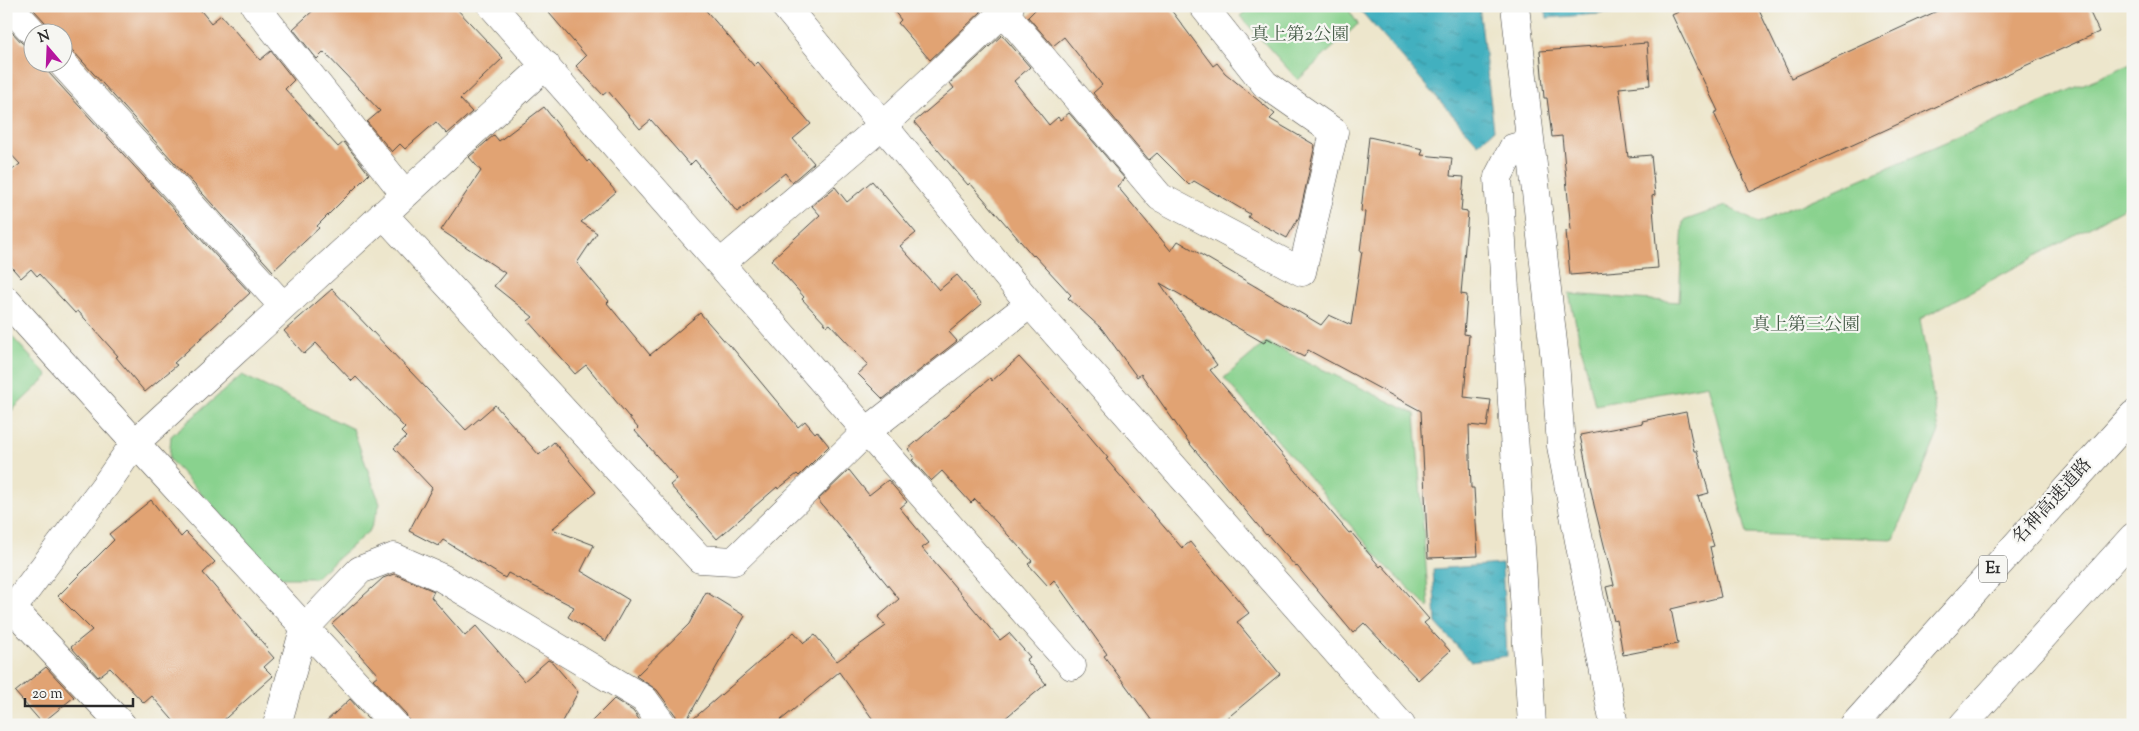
<svg xmlns="http://www.w3.org/2000/svg" width="2139" height="731" viewBox="0 0 2139 731" font-family="'Sorts Mill Goudy','Noto Serif JP',serif">
	<style>
		.park { fill: #89d28e; stroke: #5a7e5c }
		.water { fill: url(#water-ripples); stroke: #366e75 }
		.building { fill: #e1a373 }
		.lines { fill: none; stroke-linecap: round; stroke-linejoin: round }
		.minor-casing { stroke: #484743; stroke-width: 29 }
		.tertiary-casing { stroke: #484743; stroke-width: 29 }
		.motorway-casing { stroke: #484743; stroke-width: 29 }
		.minor { stroke: #fff; stroke-width: 28 }
		.tertiary { stroke: #fff; stroke-width: 28 }
		.motorway { stroke: #fff; stroke-width: 28 }
		.labels { text-anchor: middle; dominant-baseline: central; stroke-width: 4.5; stroke-linejoin: round; paint-order: stroke }
		.shield { fill: #f6f6f2; stroke: #686867; stroke-width: 1 }
		.shield-label { font-size: 16px; font-weight: bold; fill: #2b2b2b }
		.park-label { font-size: 18px; fill: #475d49; stroke: #f6f6f2 }
		.street-label { font-size: 18px; fill: #2b2b2b; stroke: #f6f6f2 }
	</style>
	<defs>
		<pattern id="water-ripples" width="26" height="14" patternUnits="userSpaceOnUse" patternTransform="scale(1.25)"><rect width="26" height="14" fill="#42b0bf"/><path d="M2 4q2-2 4 0t4 0M15 11q2-2 4 0t4 0" fill="none" stroke="#378f9b"/></pattern>
	</defs>
	<rect width="100%" height="100%" fill="#f6f6f2"/>
	<filter id="ink" filterUnits="userSpaceOnUse"><feTurbulence type="fractalNoise" baseFrequency=".02" numOctaves="2"/><feDisplacementMap in="SourceGraphic" scale="10" xChannelSelector="R" yChannelSelector="G"/><feConvolveMatrix kernelMatrix="1 2 1 2 8 2 1 2 1" color-interpolation-filters="sRGB"/></filter>
	<filter id="wash" filterUnits="userSpaceOnUse"><feTurbulence type="fractalNoise" baseFrequency=".0096" numOctaves="4" result="noise"/><feDisplacementMap in="SourceGraphic" scale="20" xChannelSelector="R" yChannelSelector="G"/><feGaussianBlur stdDeviation="1.12" result="paint"/><feColorMatrix in="noise" values="0 0 0 0 0 0 0 0 0 0 0 0 0 0 0 0 0 1.4 0 .05"/><feComposite in="paint" operator="in"/></filter>
	<g filter="url(#wash)">
		<rect width="100%" height="100%" fill="#ede6cc"/>
		<!-- park -->
		<path class="park" d="M1251,6h105l-6,6 8,12 -60,56 -58,-64z
			M2133,63v140l-213,116 19,112 -45,108 -147,-5 -39,-149 -113,20 -26,-111 110,8 4,-81 43,-15 32,17z
			M6,330l42,46 -42,40z
			M1266,342l149,72 14,194 -47,-46 -158,-184z
			M242,375l111,54 27,75 -10,26 -55,48h-36l-110,-119 2,-23z"/>
		<!-- water -->
		<path class="water" d="M1362,6h117l15,124 -16,14 -119,-135z
			M1545,6h86l2,5 -86,7z
			M1502,564l5,92 -37,5 -34,-38 -3,-54z"/>
		<g id="blocks">
			<!-- building -->
			<path class="building" d="M37,6h160l14,17 10,-8 39,45 11,-9 23,29 -9,9 53,58 6,-5 25,32 -52,52 2,2 -46,43 -200,-220 -11,-4v-15h-14l-3,-10 -11,-12z
				M318,6h136l49,52 -43,41 12,13 -25,22 -11,-12 -31,27 -5,-5 -8,8 -25,-30 13,-11 -56,-59 -7,7 -24,-30z
				M543,6h159l52,60 4,-4 53,62 -18,15 21,24 -22,19 -7,-9 -48,39 -42,-52 -5,5 -39,-45 -11,9 -32,-38 -5,4 -27,-29 10,-10z
				M890,6h87l4,6 -51,48 -32,-37 3,-3z
				M1039,6h129l45,60 4,-3 8,10 50,41 -5,5 45,26 -16,72 -12,21 -39,-21 2,-3 -56,-33 -5,4 -32,-32 -8,7 -56,-67 9,-8 -38,-48 -11,9 -25,-29z
				M1691,6h66l34,72 157,-72h139l12,26 -349,160 -36,-79 4,-2 -46,-96z
				M12,32l10,11 10,4v15h14l3,11 201,220 -76,70 3,2 -32,27 -29,-35 2,-1 -40,-45 -3,2 -36,-39 -2,2 -6,-7 -10,9 -15,-17v-86l14,-11 -14,-15v-110z
				M1002,35l28,32 -16,14 35,44 9,-8 2,3 9,-7 56,66 -8,7 54,65 7,-10 143,84 8,-10 22,10 11,-74h-2l5,-39 -4,-1 8,-74 54,12 -2,6 31,3 -2,18 14,1 -3,34 7,1 -7,82 6,1 -3,39 5,1 -5,62 27,3 -4,27 -18,-2 2,63h3l4,68 -50,2 -7,-147 -113,-61 -4,7 -37,-19 -3,5 -104,-60 57,82 -7,5 139,163 2,-1 29,35 2,-2 47,54 -5,4 26,28 -32,29 -54,-57 -11,10 -56,-67 -1,1 -29,-33 -1,1 -76,-91 -49,-70 -4,3 -35,-48 -34,-31 3,-3 -37,-40 -1,1 -63,-73 -2,2 -54,-63 40,-34 -4,-5z
				M1647,43l3,42 -31,3 9,69 23,-2 4,40 -3,1 6,72 -88,7 -4,-44 5,-1 -9,-94 -10,1 -5,-39h-3l-4,-47z
				M544,107l43,55 2,-2 27,32 -35,30 16,11 -20,30 32,38 -2,2 43,52 50,-42 29,33 1,-1 68,82 7,-6 10,12 2,-2 12,15 -30,30 -2,-2 -19,15 -1,-2 -60,52 -47,-54 7,-6 -42,-48 3,-3 -52,-63 -11,9 -47,-53 5,-4 -39,-31 11,-13 -64,-43 40,-59 -12,-14 25,-22 5,6z
				M872,181l44,52 -16,13 39,44 18,-15 25,29 -33,28 8,9 -74,58 -25,-25 10,-9 -38,-41 -3,2 -25,-27 2,-2 -33,-37 49,-45 -8,-9 23,-19 12,15z
				M332,289l134,141 29,-25 44,50 15,-13 42,50 -44,37 42,16 -13,26 48,29 -23,41 -38,-24 6,-10 -66,-34 -3,5 -62,-38 -5,6 -29,-15 23,-43 -38,-40 12,-11 -5,-5 4,-4 -49,-51 -4,4 -36,-38 -12,11 -20,-23z
				M1019,357l45,49 44,52 -2,1 76,89 8,-6 59,71 -12,9 43,52 -61,51h-64l-51,-69 3,-2 -53,-74 -6,6 -20,-22 4,-3 -57,-62 -4,4 -29,-32 -11,10 -19,-21 3,-2 -7,-9 82,-71 2,3z
				M1686,412l8,39h3l12,42 -11,3 16,50 -4,1 11,50 -50,12 7,35 -55,11 -6,-35 -3,1 -8,-34 8,-2 -20,-80 -14,-70 63,-12 -1,-2z
				M849,470l20,25 19,-15 19,22 -7,6 29,35 -7,5 78,92 9,-7 21,24 -4,3 20,24 -49,41h-120l-38,-53 -64,53h-89l108,-93 10,11 11,-8 22,26 49,-35 -8,-9 21,-18 -81,-99z
				M151,500l30,37 5,-5 29,30 -12,11 65,76 -1,1 7,8 -10,9 9,9 -55,49h-41l-25,-29 -8,7 -34,-35 -12,9 -27,-30 21,-17 -34,-34 56,-56 -5,-6z
				M394,574l40,17 -3,6 34,39 11,-10 48,55 24,-21 4,2 26,30 -18,33h-150l-4,-11 -33,-35 5,-4 -46,-51 51,-46z
				M706,592l39,24 -61,109h-6l-2,-9 -19,-26 -21,-14 53,-52z
				M46,667l28,30 -32,26 -27,-31z
				M350,699l23,26h-51z
				M614,699l19,12 10,14h-55z"/>
		</g>
	</g>
	<g filter="url(#ink)">
		<use href="#blocks" fill-opacity="0" stroke="#484743" stroke-width="1"/>
		<g class="lines">
			<defs>
				<path id="minor" d="M9,6l24,26
					M255,6l150,188
					M492,6l228,258 163,-139 127,-119
					M999,6l161,191 142,75 32,-140 -69,-48 -62,-78
					M1515,6l40,354 6,86 53,279
					M61,62l222,244
					M1530,143l-17,5 -15,29 34,548
					M383,214l317,345 34,2 133,-130 163,-127
					M720,264l352,402
					M6,300c128,143 258,284 389,425
					M13,609l109,116
					M6,617l101,-134 27,-39 412,-379
					M277,725l27,-96 56,-59 34,-13 48,21 202,121 19,26"/>
				<path id="tertiary" d="M785,6l245,298 371,421"/>
				<path id="motorway" d="M1854,725l279,-310
					M1963,725l170,-188"/>
			</defs>
			<!-- minor casing -->
			<use href="#minor" class="minor-casing"/>
			<!-- tertiary casing -->
			<use href="#tertiary" class="tertiary-casing"/>
			<!-- motorway casing -->
			<use href="#motorway" class="motorway-casing"/>
			<!-- minor -->
			<use href="#minor" class="minor"/>
			<!-- tertiary -->
			<use href="#tertiary" class="tertiary"/>
			<!-- motorway -->
			<use href="#motorway" class="motorway"/>
		</g>
	</g>
	<g class="labels">
		<!-- shield labels -->
		<rect class="shield" x="1979" y="555.5" width="28" height="27" rx="4"/>
		<g class="shield-label">
			<text x="1993" y="569">E1</text>
		</g>
		<!-- park labels -->
		<g class="park-label">
			<text x="1300" y="36">真上第2公園</text>
			<text x="1806" y="326">真上第三公園</text>
		</g>
		<!-- street labels -->
		<g class="street-label">
			<text transform="translate(2053 502) rotate(-48)">名神高速道路</text>
		</g>
	</g>
	<!-- margin -->
	<rect width="2139" height="731" fill="none" stroke="#f6f6f2" stroke-width="25"/>
	<!-- north arrow -->
	<g transform="translate(48 48) rotate(341)"><circle r="24" fill="#f6f6f2" stroke="#a5a5a2"/>
	<path d="M0-4L9 19L0 12L-9 19Z" fill="#b5179e"/>
	<text y="-8" font-size="14" font-weight="bold" text-anchor="middle" fill="#2b2b2b">N</text>
	</g>
	<!-- scale -->
	<path d="M25 698v8h108v-8" fill="none" stroke="#2b2b2b" stroke-width="2.5"/>
	<text x="32" y="698" font-size="15" fill="#2b2b2b" stroke="#f6f6f2" stroke-width="4" paint-order="stroke">20 m</text>
</svg>
